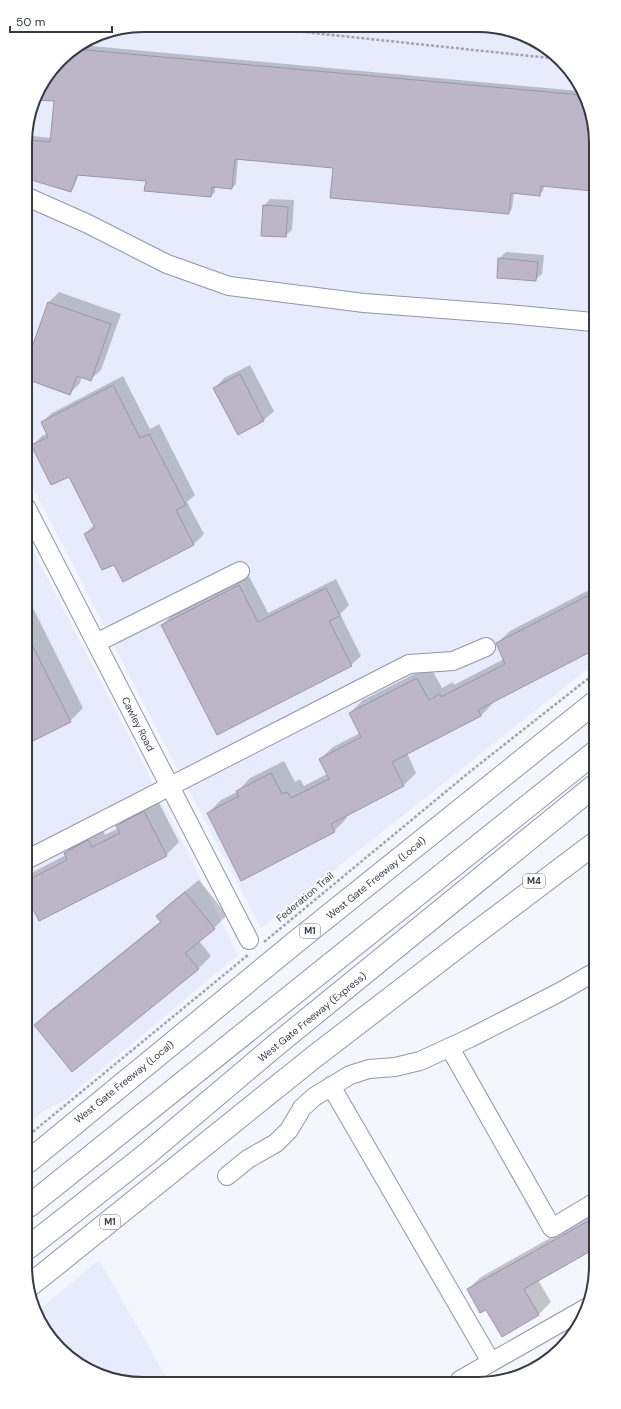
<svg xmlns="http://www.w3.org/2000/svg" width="621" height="1409" viewBox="0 0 621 1409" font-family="'DM Sans',sans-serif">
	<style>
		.built { fill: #e7ebfb }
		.green { fill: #fcdaf9 }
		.shadow { fill: #0003 }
		.building { fill: #bcb6c8; stroke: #9c95a7 }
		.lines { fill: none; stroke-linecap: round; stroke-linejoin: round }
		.minor-casing { stroke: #9195a7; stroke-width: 20 }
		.highway-casing { stroke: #9195a7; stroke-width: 24 }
		.path { stroke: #a2a4ac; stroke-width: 2.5; stroke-dasharray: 3 2; stroke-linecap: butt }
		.minor { stroke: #fff; stroke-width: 18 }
		.highway { stroke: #fff; stroke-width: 22 }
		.labels { text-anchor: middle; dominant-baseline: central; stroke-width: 3.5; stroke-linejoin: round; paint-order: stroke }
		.shield { fill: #fff; stroke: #74757a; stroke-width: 1 }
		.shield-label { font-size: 9px; font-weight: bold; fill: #383a41 }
		.street-label { font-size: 10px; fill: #383a41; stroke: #fff }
		.rim { fill: none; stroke: #383a41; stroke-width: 2 }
	</style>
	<rect width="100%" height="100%" fill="#f4f6fe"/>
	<!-- built -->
	<path class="built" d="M143,25l357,2 56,28 36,58 2,551 -333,264 -84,-160 -151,-294 -1,-339 12,-44 28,-36 33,-21z
		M27,539l127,245 84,171 -173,145 -23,12 -13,11z
		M99,1260l41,71 29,51h-48l-56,-28 -27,-43z"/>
	<!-- green -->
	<path class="green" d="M563,1347l-20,17 -35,16h-4z"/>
	<!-- shadow -->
	<path class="shadow" d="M80,45l499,46 13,22v77l-48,-4 -1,5 -4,4 -25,-2 -2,16 -4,4 -174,-46 -96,-9 -2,26 -4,4 -17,-1v5l-4,4 -64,-16 -68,-6 -5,13 -4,4 -41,-51 4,-4 18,2 4,-38 -20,-1 2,-8 28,-36z
		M270,199l24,1 -2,30 -7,6 -21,-30z
		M506,252l38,3 -2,19 -7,6 -36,-21z
		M59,292l62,22 -20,56 -10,9 -9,-3 -2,7 -10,10 -44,-26 23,-65z
		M250,365l24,46 -10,9 -26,14 -23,-46 9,-10z
		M123,376l27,53 9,-5 36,71 -8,7 17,32 -10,10 -80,19 -29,-29 9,-9 -25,-50 -37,-29 10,-10 6,-3 -6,-11 10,-9z
		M249,576l19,37 68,-34 13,26 -9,9 21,42 -10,9 -189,-40 10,-10z
		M593,588l1,61 -102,52 1,2 -12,13 -74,37 9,20 -12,12 -58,30 1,3 -13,13 -64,33 -62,-51 13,-13 16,-8 13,-14 34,-17 11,21 5,-3 4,7 23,-12 -7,-15 13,-12 27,-14 -10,-20 13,-13 67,-34 12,22 11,-6 1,3 50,-26 -7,-16 13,-12z
		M27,596l56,112 -13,13 -43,22z
		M157,799l22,43 -13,13 -126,65 -12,-24v-18l7,-7 31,-16 -1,-2 13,-13 24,-12 3,7 14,-7 -1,-2 13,-13z
		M199,880l28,35 -13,13 -15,13 12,15 -13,13 -163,56 13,-13 113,-91 -4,-5 13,-13z
		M596,1212v35l-58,33 13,22 -12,12 -71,-25 13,-12z"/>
	<!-- building -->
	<path class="building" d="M74,49l507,46 11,18v78l-51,-5 -1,10 -29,-3 -2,21 -179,-16 3,-30 -98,-9 -3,30 -20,-2 -1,10 -67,-6 2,-10 -69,-6 -6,17 -46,-14v-12l3,-26 22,2 4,-41 -19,-1 2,-9 28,-37z
		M263,205l25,2 -2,30 -25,-1z
		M498,258l40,4 -2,19 -39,-3z
		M48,302l63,22 -20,57 -14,-5 -7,19 -44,-16v-15z
		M240,374l24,47 -26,14 -25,-47z
		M113,385l27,53 9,-4 37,71 -10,5 18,35 -71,37 -9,-17 -12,5 -18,-36 11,-6 -26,-51 -18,8 -20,-40 17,-8 -7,-15z
		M239,585l19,37 68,-34 14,28 -11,5 23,45 -135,69 -56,-110z
		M593,593l1,57 -116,60 3,6 -89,46 12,24 -73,38 4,8 -94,49 -34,-68 32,-17 -3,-5 35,-18 11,21 5,-2 4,6 38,-19 -10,-20 42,-22 -12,-24 68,-35 12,22 11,-6 1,3 64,-33 -9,-21z
		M27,635l44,87 -44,22z
		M144,811l23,45 -128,65 -11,-22v-19l39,-20 -3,-7 24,-13 4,7 28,-14 -4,-7z
		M185,892l30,37 -30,24 14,16 -127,103 -38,-47 127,-103 -5,-6z
		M590,1220l6,10v18l-72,41 15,26 -37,22 -16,-27 -6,3 -13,-24z"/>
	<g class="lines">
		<defs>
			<path id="minor" d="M25,196l61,27 81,41 62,22 135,17 144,11 85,8
				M26,507l223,433
				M96,643l144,-72
				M28,859l381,-195 44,-3 33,-14
				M450,1048l102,180 40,-24 4,6
				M331,1086l160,276
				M227,1176l21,-17 28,-16 13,-13 13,-22 12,-11 36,-22 19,-6 26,-2 25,-6 50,-23 88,-45 37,-21
				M460,1380l128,-73"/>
			<path id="highway" d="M29,1161l268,-220 297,-238
				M29,1206l565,-453
				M29,1247l118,-93 129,-109 318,-259
				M29,1286l285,-229 159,-122 121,-91"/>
		</defs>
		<!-- minor casing -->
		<use href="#minor" class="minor-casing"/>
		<!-- highway casing -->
		<use href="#highway" class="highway-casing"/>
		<!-- path -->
		<path class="path" d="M247,26l312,33
			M264,942l208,-172 122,-96
			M29,1135l219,-180"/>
		<!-- minor -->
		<use href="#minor" class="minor"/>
		<!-- highway -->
		<use href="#highway" class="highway"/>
	</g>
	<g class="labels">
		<!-- shield labels -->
		<g class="shield">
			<rect x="523" y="874" width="22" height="14" rx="3"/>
			<rect x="300" y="924" width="20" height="14" rx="3"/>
			<rect x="100" y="1215" width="20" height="14" rx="3"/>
		</g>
		<g class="shield-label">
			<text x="534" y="881">M4</text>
			<text x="310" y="931">M1</text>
			<text x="110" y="1222">M1</text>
		</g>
		<!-- street labels -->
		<g class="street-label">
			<text transform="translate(138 724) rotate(63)">Cawley Road</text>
			<text transform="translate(376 878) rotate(-39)">West Gate Freeway (Local)</text>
			<text transform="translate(305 897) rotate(-40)">Federation Trail</text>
			<text transform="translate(312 1017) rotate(-39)">West Gate Freeway (Express)</text>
			<text transform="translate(124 1082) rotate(-39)">West Gate Freeway (Local)</text>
		</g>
	</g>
	<!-- crop -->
	<path d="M0 0H621V1409H0ZM143 32H478A111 111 0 0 1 589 143V1266A111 111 0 0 1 478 1377H143A111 111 0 0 1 32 1266V143A111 111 0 0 1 143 32Z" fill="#fff" fill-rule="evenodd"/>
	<path class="rim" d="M143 32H478A111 111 0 0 1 589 143V1266A111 111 0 0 1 478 1377H143A111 111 0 0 1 32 1266V143A111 111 0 0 1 143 32Z"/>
	<!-- scale -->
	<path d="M10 26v6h102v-6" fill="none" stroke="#383a41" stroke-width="2"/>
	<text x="16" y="26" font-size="12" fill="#383a41" stroke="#ffffff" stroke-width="3" paint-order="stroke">50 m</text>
</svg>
